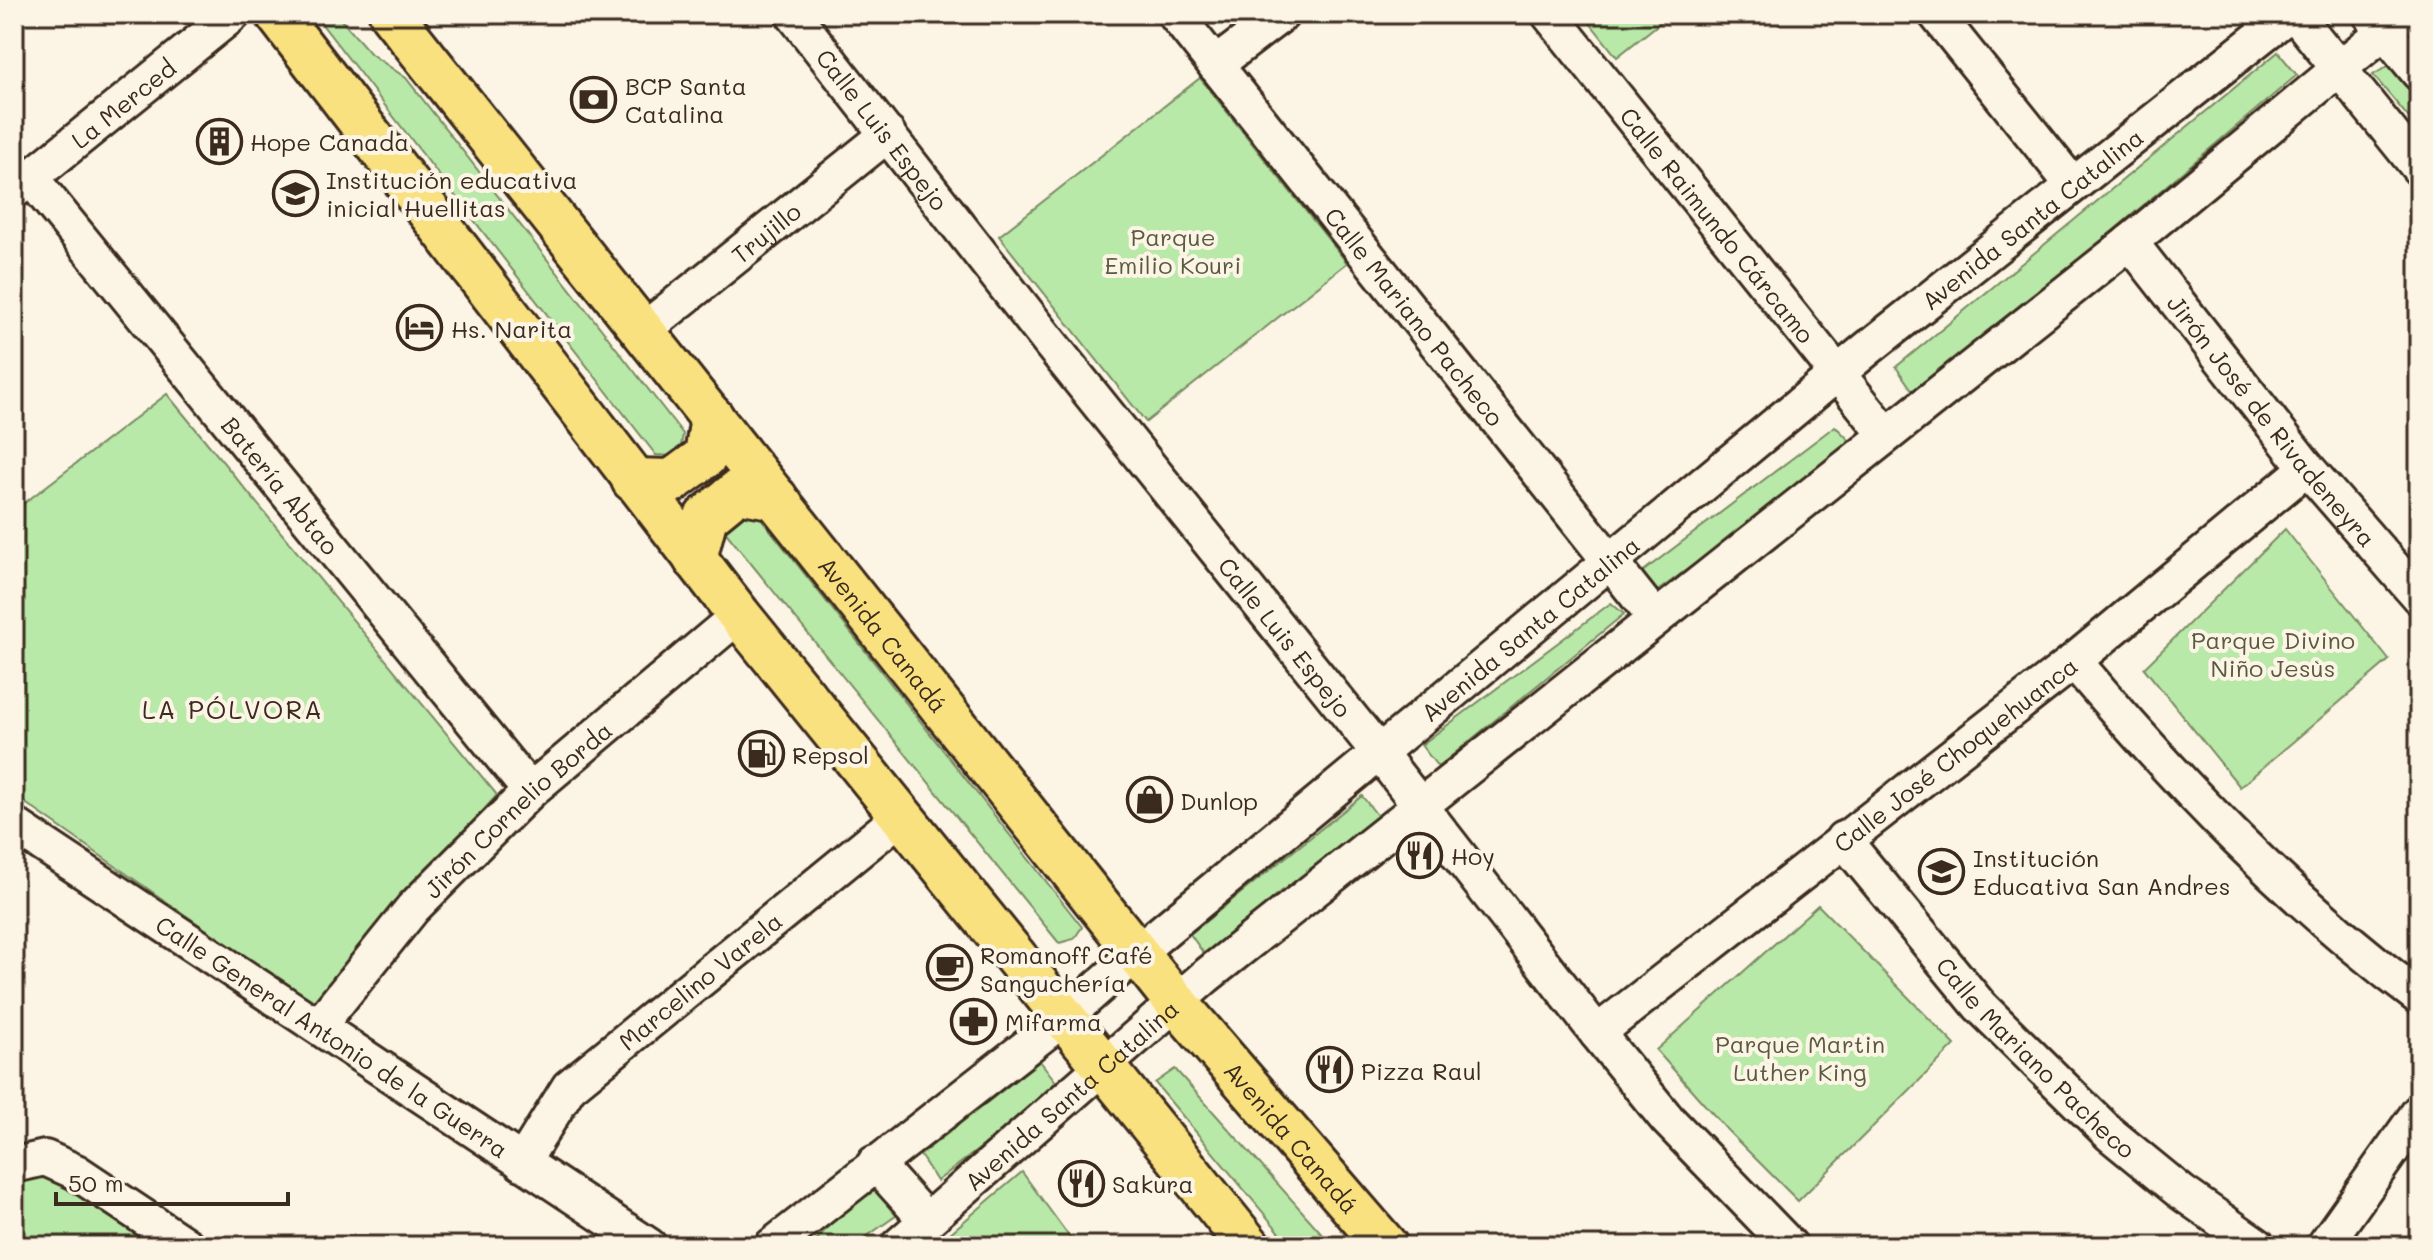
<svg xmlns="http://www.w3.org/2000/svg" width="2433" height="1260" viewBox="0 0 2433 1260" font-family="Mali,sans-serif">
	<style>
		.green { fill: #b9e9a8; stroke: #7a8a63; stroke-width: 2 }
		.lines { fill: none; stroke-linecap: round; stroke-linejoin: round }
		.minor-casing { stroke: #3b2a1e; stroke-width: 40 }
		.major-casing { stroke: #3b2a1e; stroke-width: 48 }
		.minor { stroke: #fcf5e5; stroke-width: 34 }
		.major { stroke: #fae180; stroke-width: 42 }
		.labels { text-anchor: middle; dominant-baseline: central; stroke-width: 8; stroke-linejoin: round; paint-order: stroke }
		.poi-label { font-size: 24px; fill: #3b2a1e; stroke: #fcf5e5; text-anchor: start }
		.street-label { font-size: 24px; fill: #3b2a1e; stroke: #fcf5e5 }
		.park-label { font-size: 24px; fill: #5a5a40; stroke: #fcf5e5 }
		.neighbourhood-label { font-size: 26px; letter-spacing: 2px; fill: #3b2a1e; stroke: #fcf5e5 }
	</style>
	<rect width="100%" height="100%" fill="#fcf5e5"/>
	<filter id="ink" filterUnits="userSpaceOnUse"><feTurbulence type="fractalNoise" baseFrequency=".0125" numOctaves="2"/><feDisplacementMap in="SourceGraphic" scale="16" xChannelSelector="R" yChannelSelector="G"/><feConvolveMatrix kernelMatrix="1 2 1 2 8 2 1 2 1" color-interpolation-filters="sRGB"/></filter>
	<g filter="url(#ink)">
		<!-- green -->
		<path class="green" d="M314,14h22l35,40 35,24 277,356 -2,12 -9,10 -16,-1z
			M1583,14h88l-54,43z
			M2278,52l19,23 -380,322 -21,-30z
			M2395,62l24,28v40l-46,-55z
			M1200,78l147,185 -201,159 -147,-186z
			M167,394l330,401 -185,209 -298,-209v-284z
			M1835,426l21,21 -204,148 -15,-19z
			M756,512l326,415 -8,12 -15,4 -336,-414 5,-15z
			M2285,529l104,131 -149,127 -96,-119z
			M1611,603l13,11 -186,153 -17,-22z
			M1362,796l18,23 -173,139 -17,-24z
			M1818,905l137,140 -157,156 -70,-70 -72,-81z
			M1040,1061l20,26 -123,94 -17,-26z
			M1175,1069l158,177h-42l-136,-163z
			M1022,1172l54,74h-141z
			M47,1176l24,10 93,60h-150v-64z
			M883,1180l24,28 -54,38h-42l34,-38z"/>
		<g class="lines">
			<defs>
				<g id="minor">
					<path id="s1" d="M793,14l257,329 330,411 217,279 70,86 123,127"/>
					<path id="s2" d="M1175,14l480,604"/>
					<path id="s3" d="M1549,14l337,420"/>
					<path d="M1936,14l136,170"/>
					<path d="M2295,14l124,154"/>
					<path d="M2371,15l48,58"/>
					<path d="M1215,65l67,-51"/>
					<path id="s4" d="M31,178l499,613"/>
					<path id="s5" d="M14,191l219,-177"/>
					<path id="s6" d="M2130,242l177,226 112,129"/>
					<path id="s7" d="M644,330l244,-196"/>
					<path d="M2074,661c105,124 214,238 345,336"/>
					<path id="s8" d="M14,825l635,421"/>
					<path id="s9" d="M1843,839l137,167 130,128 71,58 77,54"/>
					<path id="s10" d="M319,1025l94,-117 117,-117 209,-176"/>
					<path id="s11" d="M1597,1033l477,-372 233,-193"/>
					<path id="s12" d="M522,1163l47,-76 331,-270"/>
					<path d="M875,1163l52,58"/>
					<path d="M14,1165l31,-7 31,14 111,74"/>
					<path id="s13" d="M772,1246l293,-229 73,-65 729,-603 422,-335"/>
					<path id="s14" d="M898,1246l308,-270 924,-734 275,-228"/>
					<path d="M2324,1246l95,-134"/>
				</g>
				<g id="major">
					<path d="M277,14l462,601 510,631"/>
					<path id="s15" d="M391,14l784,987 211,245"/>
					<path d="M633,480l39,1 34,-25 6,-39"/>
					<path d="M695,559l11,-42 32,-26 38,7"/>
				</g>
			</defs>
			<!-- minor casing -->
			<use href="#minor" class="minor-casing"/>
			<!-- major casing -->
			<use href="#major" class="major-casing"/>
			<!-- minor -->
			<use href="#minor" class="minor"/>
			<!-- major -->
			<use href="#major" class="major"/>
		</g>
	</g>
	<!-- icons -->
	<defs>
		<symbol id="bank-ring" viewBox="-11 -11 22 22"><circle r="9.5" fill="#fcf5e5" stroke="#3b2a1e" stroke-width="1.5"/><path d="M-6-4H6V4H-6ZM0-2.3a2.3 2.3 0 1 0 0 4.6a2.3 2.3 0 1 0 0-4.6Z" fill="#3b2a1e"/></symbol>
		<symbol id="building-ring" viewBox="-11 -11 22 22"><circle r="9.5" fill="#fcf5e5" stroke="#3b2a1e" stroke-width="1.5"/><path d="M-4-6H4V6H1V3H-1V6H-4ZM-2.5-4.3h1.7v1.8h-1.7ZM.8-4.3h1.7v1.8H.8ZM-2.5-1h1.7V.8h-1.7ZM.8-1h1.7V.8H.8Z" fill="#3b2a1e"/></symbol>
		<symbol id="school-ring" viewBox="-11 -11 22 22"><circle r="9.5" fill="#fcf5e5" stroke="#3b2a1e" stroke-width="1.5"/><path d="M0-5L7-2L0 1L-7-2ZM-4 1L0 2.5L4 1V4Q0 6-4 4Z" fill="#3b2a1e"/></symbol>
		<symbol id="hotel-ring" viewBox="-11 -11 22 22"><circle r="9.5" fill="#fcf5e5" stroke="#3b2a1e" stroke-width="1.5"/><path d="M-6-4.5h1.5V1H6V5H4.5V3h-9V5H-6ZM-4 0a1.8 1.8 0 1 1 3.6 0ZM.5 0V-2.5h3Q6-2.5 6 0Z" fill="#3b2a1e"/></symbol>
		<symbol id="fuel-ring" viewBox="-11 -11 22 22"><circle r="9.5" fill="#fcf5e5" stroke="#3b2a1e" stroke-width="1.5"/><path d="M-5.5-6h7V0h2V4h1.3V-2.5L3-4.5l.8-.8L6-3V5H2.5V1h-1V6h-7ZM-4.2-4.7v3.2H.2V-4.7Z" fill="#3b2a1e"/></symbol>
		<symbol id="shop-ring" viewBox="-11 -11 22 22"><circle r="9.5" fill="#fcf5e5" stroke="#3b2a1e" stroke-width="1.5"/><path d="M-5-2.5h2.3a2.7 3.5 0 0 1 5.4 0H5L5.5 6h-11ZM-1.5-2.5h3a1.5 2.3 0 0 0-3 0Z" fill="#3b2a1e"/></symbol>
		<symbol id="restaurant-ring" viewBox="-11 -11 22 22"><circle r="9.5" fill="#fcf5e5" stroke="#3b2a1e" stroke-width="1.5"/><path d="M-5-6h1v4h1v-4h1v4h1v-4h1v5L-1.5 .5V6h-2V.5L-5-1ZM5-6V6H3V1.5H1.5Q1.5-4 5-6Z" fill="#3b2a1e"/></symbol>
		<symbol id="cafe-ring" viewBox="-11 -11 22 22"><circle r="9.5" fill="#fcf5e5" stroke="#3b2a1e" stroke-width="1.5"/><path d="M-5.5-4.5H6V0H3Q3 3.5 0 3.5H-2.5Q-5.5 3.5-5.5 0ZM3-3.2v2h1.7v-2ZM-6 4.5H4V6H-6Z" fill="#3b2a1e"/></symbol>
		<symbol id="pharmacy-ring" viewBox="-11 -11 22 22"><circle r="9.5" fill="#fcf5e5" stroke="#3b2a1e" stroke-width="1.5"/><path d="M-2-6h4v4h4v4h-4v4h-4v-4h-4v-4h4Z" fill="#3b2a1e"/></symbol>
	</defs>
	<g fill-rule="evenodd">
		<use href="#bank-ring" x="568" y="74" width="51" height="51"/>
		<use href="#building-ring" x="194" y="116" width="51" height="51"/>
		<use href="#school-ring" x="270" y="168" width="51" height="51"/>
		<use href="#hotel-ring" x="394" y="302" width="51" height="51"/>
		<use href="#fuel-ring" x="736" y="728" width="51" height="51"/>
		<use href="#shop-ring" x="1124" y="774" width="51" height="51"/>
		<use href="#restaurant-ring" x="1394" y="830" width="51" height="51"/>
		<use href="#school-ring" x="1916" y="846" width="51" height="51"/>
		<use href="#cafe-ring" x="924" y="942" width="51" height="51"/>
		<use href="#pharmacy-ring" x="948" y="996" width="51" height="51"/>
		<use href="#restaurant-ring" x="1304" y="1044" width="51" height="51"/>
		<use href="#restaurant-ring" x="1056" y="1158" width="51" height="51"/>
	</g>
	<g class="labels">
		<!-- poi labels -->
		<g class="poi-label">
			<text x="625" y="85">BCP Santa<tspan x="625" dy="28">Catalina</tspan></text>
			<text x="250" y="141">Hope Canada</text>
			<text x="326" y="179">Institución educativa<tspan x="326" dy="28">inicial Huellitas</tspan></text>
			<text x="451" y="328">Hs. Narita</text>
			<text x="792" y="754">Repsol</text>
			<text x="1180" y="800">Dunlop</text>
			<text x="1451" y="855">Hoy</text>
			<text x="1973" y="857">Institución<tspan x="1973" dy="28">Educativa San Andres</tspan></text>
			<text x="980" y="954">Romanoff Café<tspan x="980" dy="28">Sanguchería</tspan></text>
			<text x="1005" y="1021">Mifarma</text>
			<text x="1361" y="1070">Pizza Raul</text>
			<text x="1112" y="1183">Sakura</text>
		</g>
		<!-- street labels -->
		<g class="street-label">
			<text stroke="none"><textPath href="#s5" startOffset="140">La Merced</textPath></text>
			<text stroke="none"><textPath href="#s1" startOffset="146">Calle Luis Espejo</textPath></text>
			<text stroke="none"><textPath href="#s13" startOffset="1626">Avenida Santa Catalina</textPath></text>
			<text stroke="none"><textPath href="#s3" startOffset="270">Calle Raimundo Cárcamo</textPath></text>
			<text stroke="none"><textPath href="#s7" startOffset="156">Trujillo</textPath></text>
			<text stroke="none"><textPath href="#s2" startOffset="386">Calle Mariano Pacheco</textPath></text>
			<text stroke="none"><textPath href="#s6" startOffset="228">Jirón José de Rivadeneyra</textPath></text>
			<text stroke="none"><textPath href="#s4" startOffset="396">Batería Abtao</textPath></text>
			<text stroke="none"><textPath href="#s13" startOffset="978">Avenida Santa Catalina</textPath></text>
			<text stroke="none"><textPath href="#s15" startOffset="792">Avenida Canadá</textPath></text>
			<text stroke="none"><textPath href="#s1" startOffset="794">Calle Luis Espejo</textPath></text>
			<text stroke="none"><textPath href="#s11" startOffset="454">Calle José Choquehuanca</textPath></text>
			<text stroke="none"><textPath href="#s10" startOffset="294">Jirón Cornelio Borda</textPath></text>
			<text stroke="none"><textPath href="#s12" startOffset="258">Marcelino Varela</textPath></text>
			<text stroke="none"><textPath href="#s8" startOffset="382">Calle General Antonio de la Guerra</textPath></text>
			<text stroke="none"><textPath href="#s9" startOffset="292">Calle Mariano Pacheco</textPath></text>
			<text stroke="none"><textPath href="#s14" startOffset="230">Avenida Santa Catalina</textPath></text>
			<text stroke="none"><textPath href="#s15" startOffset="1440">Avenida Canadá</textPath></text>
		</g>
		<!-- park labels -->
		<g class="park-label">
			<text x="1173" y="236">Parque<tspan x="1173" dy="28">Emilio Kouri</tspan></text>
			<text x="2273" y="639">Parque Divino<tspan x="2273" dy="28">Niño Jesùs</tspan></text>
			<text x="1800" y="1043">Parque Martin<tspan x="1800" dy="28">Luther King</tspan></text>
		</g>
		<!-- neighbourhood labels -->
		<g class="neighbourhood-label">
			<text x="233" y="709">LA PÓLVORA</text>
		</g>
	</g>
	<!-- margin -->
	<rect width="2433" height="1260" fill="none" stroke="#fcf5e5" stroke-width="48"/>
	<rect x="24" y="24" width="2385" height="1212" fill="none" stroke="#3b2a1e" stroke-width="3" filter="url(#ink)"/>
	<!-- scale -->
	<path d="M56 1192v12h232v-12" fill="none" stroke="#3b2a1e" stroke-width="4"/>
	<text x="68" y="1192" font-size="24" fill="#3b2a1e" stroke="#fcf5e5" stroke-width="6" paint-order="stroke">50 m</text>
</svg>
